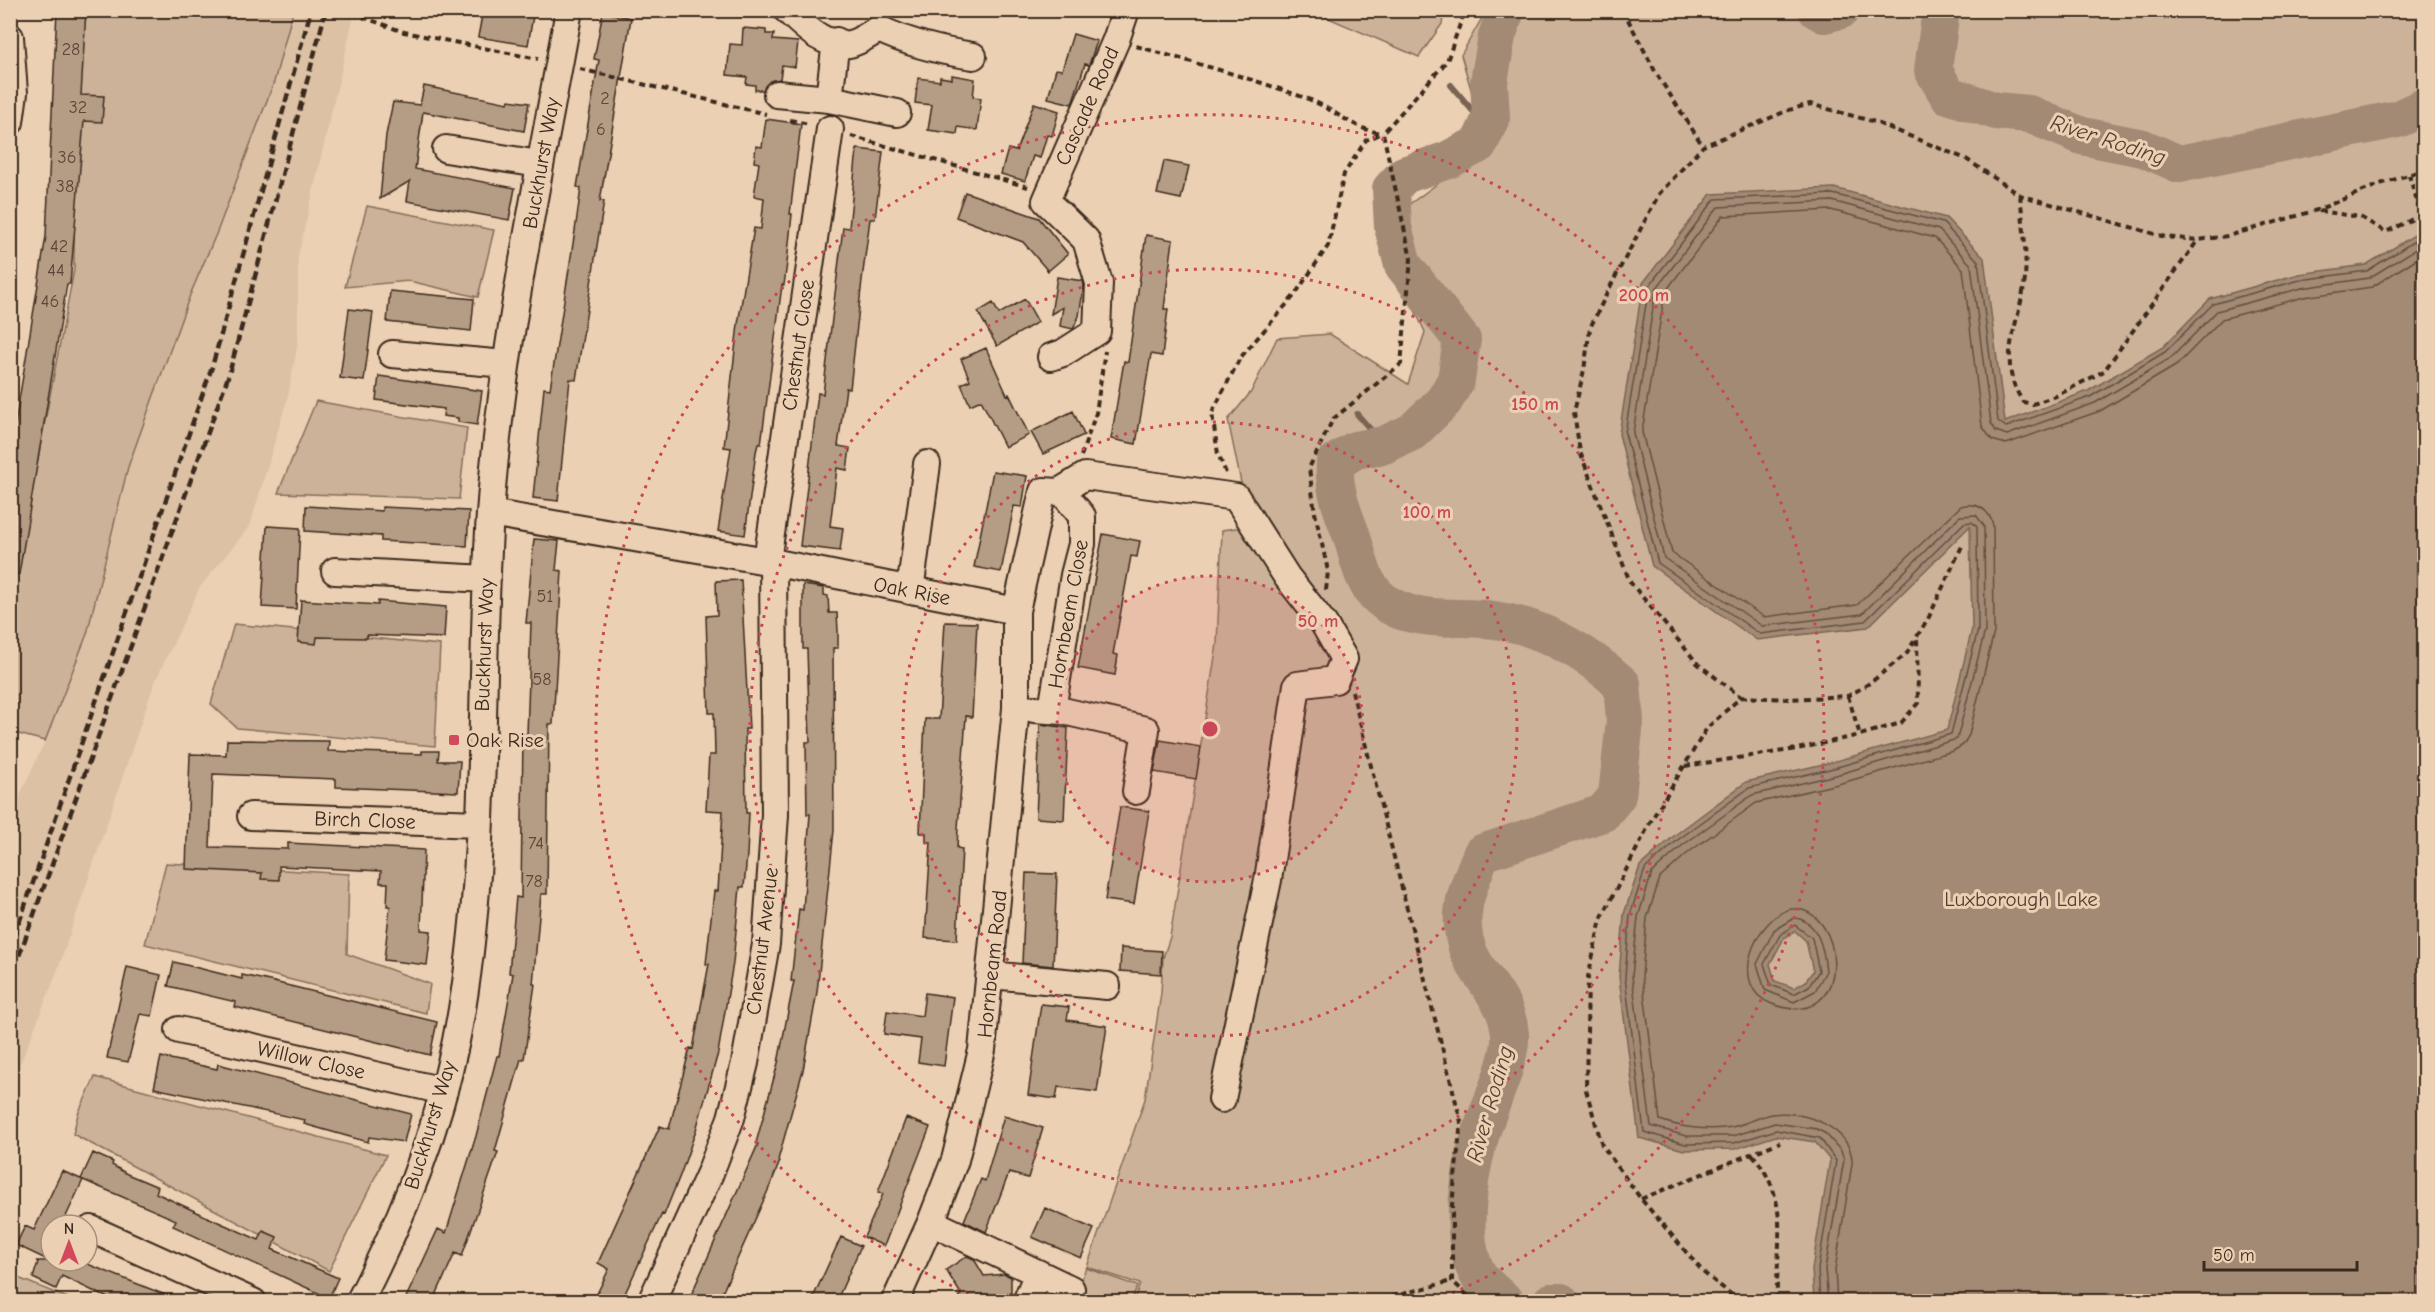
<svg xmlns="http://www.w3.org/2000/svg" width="2435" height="1312" viewBox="0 0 2435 1312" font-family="'Comic Neue',sans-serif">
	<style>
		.built { fill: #dcc1a5 }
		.green { fill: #ccb298; stroke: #846e5b; stroke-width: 1.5 }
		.water { fill: #a28a74; stroke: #796452; stroke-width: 1.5; fill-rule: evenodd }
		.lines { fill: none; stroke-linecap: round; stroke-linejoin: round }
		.shore { stroke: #645040; stroke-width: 1.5 }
		.stream { stroke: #796452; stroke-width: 6 }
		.river { stroke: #a28a74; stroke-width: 38 }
		.building { fill: #b59d85; stroke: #3b2a1e; stroke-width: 1.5 }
		.minor-casing { stroke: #3b2a1e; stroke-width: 30 }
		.path { stroke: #3b2a1e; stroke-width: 4; stroke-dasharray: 6 4.5; stroke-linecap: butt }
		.minor { stroke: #ecd0b3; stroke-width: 26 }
		.rail { stroke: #3b2a1e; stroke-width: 4.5; stroke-dasharray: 9 4.5; stroke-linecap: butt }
		.ring { fill: none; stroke: #ca4758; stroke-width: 3; stroke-dasharray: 3 6 }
		.poi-dot { fill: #d1495b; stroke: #ecd0b3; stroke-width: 2 }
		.labels { text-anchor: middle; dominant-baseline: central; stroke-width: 6; stroke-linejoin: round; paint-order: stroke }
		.number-label { font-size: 18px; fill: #5a4738 }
		.street-label { font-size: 21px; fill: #3b2a1e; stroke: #ecd0b3 }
		.poi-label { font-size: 21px; fill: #3b2a1e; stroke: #ecd0b3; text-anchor: start }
		.park-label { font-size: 21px; fill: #513e30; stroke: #ecd0b3 }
		.water-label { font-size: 22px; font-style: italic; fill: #503d2f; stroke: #ecd0b3 }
		.centre { fill: #ca4758; stroke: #ecd0b3; stroke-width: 3 }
		.ring-label { font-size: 18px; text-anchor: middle; font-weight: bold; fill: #ca4758; stroke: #ecd0b3; stroke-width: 6; stroke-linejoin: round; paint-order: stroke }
	</style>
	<rect width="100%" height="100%" fill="#ecd0b3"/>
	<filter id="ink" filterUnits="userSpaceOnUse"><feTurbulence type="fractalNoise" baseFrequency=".0167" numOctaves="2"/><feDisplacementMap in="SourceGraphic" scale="12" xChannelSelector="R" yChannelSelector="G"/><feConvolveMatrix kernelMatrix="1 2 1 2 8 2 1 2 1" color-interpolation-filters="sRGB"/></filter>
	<g filter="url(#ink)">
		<!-- built -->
		<path class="built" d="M293,11h62l-57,245v86l-10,54 -38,130 -50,61 -46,97 -97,288 -46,115v-272l34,-74 42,-107 41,-167 62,-172 27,-63 57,-150z"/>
		<!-- green -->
		<path class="green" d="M76,11h217l-19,71 -57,150 -27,63 -62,172 -41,167 -42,107 -34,-9v-133l63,-329z
			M1322,11h122l-2,13 -23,33 -93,-40z
			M1486,11h938v1290l-1291,1 7,-18 -53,-17 58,-168 16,-106 2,-35 7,-21 47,-293 5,-114 28,-4 -22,-106 23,-28 26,-54 53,-4 78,50 17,-52 -48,-104 83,-61 21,-43 -20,-69z
			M367,206l127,24 -16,67 -69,-16 -64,6z
			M316,401l151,27 -8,71 -181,-6z
			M234,624l206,21 -5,101 -198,-18 -26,-24z
			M166,863l183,11 -2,80 83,30 -4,29 -281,-69z
			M95,1077l291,78 -57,116 -256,-137 5,-20z
			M1086,1268l51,18 -6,15 -59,1z
			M10,1275h1l64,26h-64z"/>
		<!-- water -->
		<path class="water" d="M1834,188l112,30 38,40 21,164 83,-31 75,-44 47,-48 89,-25 67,-9 58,-36v1069l-6,3h-604l-2,-32 18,-109 -15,-18 -39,-6 -41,13 -51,1 -45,-12 -20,-161 5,-63 16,-48 35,-31 71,-53 86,-20 115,-32 25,-101 -2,-103 -102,101 -111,13 -105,-74 -33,-132 24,-151 68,-89zM1795,931l11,10 7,30 -8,11 -11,6 -19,-7 -5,-17 14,-26z"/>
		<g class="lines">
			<!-- shore -->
			<path class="shore" d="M1791,909c56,-4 64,126 -19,95 -45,-17 -18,-85 19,-95z
				M1794,918c25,2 30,33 32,53l-11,20 -21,11 -29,-12 -8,-26 17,-34z
				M1795,925l17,13 7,33 -10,15 -15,8 -23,-9 -7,-21 16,-29z
				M1820,1302l-2,-33 18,-108 -16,-23 -44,-8 -42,13 -49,1 -41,-12 -19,-155 5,-62 15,-46 34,-30 70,-51 85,-20 117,-34 27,-104 -1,-103 -5,-5 -8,1 -99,98 -105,13 -102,-71 -33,-130 24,-147 66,-87 118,-5 110,29 35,38 20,160 8,6 84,-30 75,-45 48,-48 87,-24 67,-9 57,-36
				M1828,1302l-3,-33 19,-109 -3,-9 -15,-17 -9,-5 -42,-6 -42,13h-47l-35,-10 -19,-150 6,-59 14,-44 31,-28 69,-50 84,-20 121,-36 28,-108 -1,-105 -8,-11 -16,1 -98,98 -100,12 -98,-68 -31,-125 23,-144 62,-82 114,-6 107,29 32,35 20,158 5,8 11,4 88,-32 76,-45 46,-47 85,-23 67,-10 55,-34
				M1837,1302l-2,-32 17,-106c2,-36 -50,-55 -80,-50 -14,3 -26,10 -40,13 -22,4 -51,1 -72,-7l-18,-144 5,-58 13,-40 29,-26 67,-49 82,-19 115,-33 10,-6 6,-10 25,-103 -1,-107c-4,-16 -16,-23 -32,-19l-104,99 -93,12 -92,-64 -30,-121 23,-140 58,-76 108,-6 104,28 28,31 19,157 10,14 14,4 94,-33 77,-46 45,-46 82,-22 68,-10 52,-33"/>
			<!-- stream -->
			<path class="stream" d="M1451,85l36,43
				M1357,414l27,31"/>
			<!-- river -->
			<path class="river" d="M1817,10l7,4 17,-4
				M1941,10l-8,60 15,25 48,16 33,3 53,22 61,12 36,16 219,-45 26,-12
				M1506,1302c-9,-7 -20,-16 -27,-26 -24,-38 -8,-116 6,-155 8,-23 27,-64 25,-87 -3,-36 -29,-53 -41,-81 -15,-36 -1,-67 13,-100l121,-40 14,-17 8,-76 -3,-36c-35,-31 -80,-58 -128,-64 -43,-6 -99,8 -126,-36 -8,-13 -11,-32 -16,-47 -9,-25 -19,-47 -17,-74l20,-13 29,-5 28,-13 32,-31 12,-21 6,-40 -59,-75 -10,-38 -2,-38 13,-14 44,-15 31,-16 12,-26 -2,-36 8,-46 9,-26
				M1551,1302h10"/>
		</g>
		<!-- building -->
		<path class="building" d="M57,10h29l-5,85 23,1 -2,26 -18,-1 -14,163h-3l-48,290h-9v-119l36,-219z
			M483,10h51l-6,35 -50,-8z
			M603,12l28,6 -31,183h4l-28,179 -6,-1 -12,122 -25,-3 11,-110 6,1 25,-158 6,-43 -4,-1 22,-127 -5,-1z
			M743,28l23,2v4h8l-1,6 25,2 -3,25 -13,-2 -2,14 -10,2 -7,9h-8v-5l-9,-1 1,-7 -20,-2 3,-31 12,1z
			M1073,34l24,7 -8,24 -4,-1 -13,40 -24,-6 8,-29 6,1z
			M952,75l23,4 -2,18 8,1 -4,32 -19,-3 -1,7 -29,-4 4,-25 -17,-2 3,-25 22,3v-4l12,2z
			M424,86l84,17 1,-3 20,3 -5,28 -101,-19 -8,57 100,19 -6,32 -102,-19 3,-20 -30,18 6,-64 7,-33 27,3z
			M1034,103l25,8 -7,25 -5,-1 -7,23 -7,-2 -8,25 -24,-7 7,-25 8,2z
			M766,119l35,5 -11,90h2l-5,49 -3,22h-2l-21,159h-3l-2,8 -11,83 -27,-4 13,-83 -7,-1 14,-123 16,-96 7,1 3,-31 -10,-2 5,-33 -5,-1 2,-16 6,1z
			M857,149l26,3 -8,67h-5l-8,61 -12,109 -4,-1 -8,58 12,2 -3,22 -10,-2 -7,58 13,2 -3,23 -40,-5 18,-153 5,1 20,-167 6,1z
			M1164,161l25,5 -8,33 -24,-5z
			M965,192l74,26 29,36 -20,17 -25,-29 -67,-25z
			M1146,235l27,5 -9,69h4l-6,47 -11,-2 -15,90 -25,-5 13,-78 4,1z
			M1057,277l26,4 1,4 -5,31 -6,13 -13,-3 3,-19 -12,7z
			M390,291l84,8 -3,32 -84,-9z
			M1025,299l13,23 -41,24 -19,-34 15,-9 6,11z
			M349,309l24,3 -9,69 -24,-3z
			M986,348l21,47 2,-1 20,41 -24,12 -24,-47 -11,5 -9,-21 9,-4 -9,-21z
			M379,376l103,15 -5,34 -19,-3v-4l-15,-2 1,-7 -68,-9z
			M1073,411l11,24 -41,19 -12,-22z
			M993,471l34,5 -5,31 -8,-1 -13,66 -27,-5z
			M306,506l76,5v-4l87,4 -2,35 -86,-5v-5l-76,-5z
			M267,526l33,2 -4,81 -34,-2z
			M1103,534l37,7 -3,16 -6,-1 -18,98 5,1 -3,20 -37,-7z
			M534,539l25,2 -3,29 6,1 -9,153h-4l-2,170h-6l-8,90h2l-11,75h-3l-26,92 3,1 -36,104 -7,-3 -22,49h-29l34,-73 8,4 30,-97 21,-80h2l14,-82 -4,-1 7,-76 5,1 2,-164h4l3,-82 1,-29h-5z
			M741,580l8,149h-4l1,84h3l-2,42 -3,32h-4l-7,76 -15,90 -22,77 -15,43 -17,42 -2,-1 -41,88h-28l16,-33 -11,-6 62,-137 9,3 21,-81 3,1 16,-85h-3l8,-73h4l5,-80 -17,-1 3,-55h6l-1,-42h-5l-3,-97 11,-1 -1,-34z
			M803,585l21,3v7l4,1 1,17h8l1,18v17h-5l1,182 -17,162 -14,78 -25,90 2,1 -10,25 -52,116h-30l70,-158 -2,-1 22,-80 16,-82h-3l8,-72 4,1 7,-96h-3l-1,-72h4l-3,-93h-4z
			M301,600l77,5v-4l68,6 -2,31 -77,-3v3l-50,-1 -1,7 -18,-2z
			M945,622l32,1 -5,94 -6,-1 -8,112 -1,20 5,1 -5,91 -32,-2 6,-96h-5v-9h-6l5,-114h14z
			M1040,724l28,4 -4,92 -28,-2z
			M227,740l102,1 -1,10 28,1 66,2v-3h17l-1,10h22l-2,31 -122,-5v-8l-123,-5 -3,73 78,2v-6l136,7 -3,80 10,1 -4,34 -43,-5 6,-54h-3l1,-23h-8l1,-12 -102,-5v14l-18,-1 1,-6 -76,-4 4,-115 36,1z
			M1160,740l41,7 -5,32 -42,-7z
			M1120,807l29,4 -15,93 -29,-4z
			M1026,873l31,1 -4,92 -31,-3z
			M1121,948l41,3 -1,23 -41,-3z
			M174,962l68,17v-4l32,7 163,40 -7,33 -195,-48 1,-5 -68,-16z
			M127,967l34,8 -9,41 -12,-2 -12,48 -21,-4z
			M925,993l28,4 -9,69 -26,-4 3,-23 -37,-5 3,-23 35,5z
			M1041,1004l28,3 -2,13 40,6 -10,66 -39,-5 -2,12 -28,-4z
			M161,1057l56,12 1,-5 193,50 -7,28 -35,-5 -1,5 -64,-18 1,-4 -151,-32z
			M1004,1116l39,12 -15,50 -19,-5 -23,59 -22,-11 17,-42 4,2z
			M906,1118l24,9 -46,119 -20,-9 19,-43 -5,-2z
			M93,1153l20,9 -1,3 15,9 31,13 -2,6 60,28 43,19 4,-9 14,6 -5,12 66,29 -9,20 -156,-72 3,-6 -95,-41z
			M62,1171l21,9 -21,45h-11v36h29l103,41h-67l-54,-26 -6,13 -23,-11 5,-16 -2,-1h14l-34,-16 9,-19 9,4z
			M1045,1208l49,21 -13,29 -49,-21z
			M841,1237l20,9 -25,56h-25z
			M967,1256l7,3 10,17 21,-2 6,3v25h-54l4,-8 -15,-24z"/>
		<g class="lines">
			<defs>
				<path id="minor" d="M787,10c18,17 35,36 62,34 9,-1 22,-11 30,-15
					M879,29c31,15 61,22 94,27
					M10,37l4,56 -4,29
					M836,41l-7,58 68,14
					M777,94l52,5
					M446,149l93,15
					M392,354l114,10
					M1051,357l12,-4 34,-22 2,-48 -13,-43 -40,-39 70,-161 10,-30
					M490,513l277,48 249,50
					M767,561l63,-432
					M335,571l152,8
					M910,591l17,-127
					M1034,709l29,2 83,19 -10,61
					M1052,710l22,-135 8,-31v-28l-18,-22 -5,-2
					M251,816l228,8
					M991,975l116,11
					M179,1030l265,61
					M931,1222l140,67
					M91,1229l162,73
					M359,1302c48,-92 86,-190 103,-293 27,-163 17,-331 28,-495 12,-170 49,-336 79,-504
					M651,1302l59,-129 21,-55 14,-55 21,-119 9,-129 -2,-253
					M895,1302l36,-80 24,-62 27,-110 34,-342v-97l27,-120 16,1 26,-16 151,21 51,80 37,47 20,35 -9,21 -38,5 -29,195 -46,219
					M1026,1302l12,-29"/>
			</defs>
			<!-- minor casing -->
			<use href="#minor" class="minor-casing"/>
			<!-- path -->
			<path class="path" d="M343,10l61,22 134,27
				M1623,10l33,63 47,73
				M1136,46c58,17 116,32 172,53 26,10 46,31 74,34
				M580,69l186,45
				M790,120l19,4
				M851,136l177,51
				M2020,195c3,27 7,55 5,83 -4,45 -31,80 -2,124l10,2 23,-8 48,-25 94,-131
				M2319,211l41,6 26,15 35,-17 -12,-40
				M1081,456l15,-43 9,-62
				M1226,473l-8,-19 -6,-41 28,-55 54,-62 34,-50 16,-72 22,-34 17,-7
				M1326,590l2,-19 -13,-58 -6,-45 24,-49 68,-55 10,-105 -28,-126 64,-72 18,-51
				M1352,691l109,431 -9,83v76l23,21
				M1848,696l12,39
				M1741,697l48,2 59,-3 22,-13 36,-29 22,-35 35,-75
				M1685,766l112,-17 63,-14 41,-12 17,-20 -1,-67
				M1752,1154c41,48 23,91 25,148
				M1641,1199l139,-57
				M1091,1297l13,5
				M1371,1302l81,-21
				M1741,1302l-37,-29 -63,-74 -39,-54 -16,-55 2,-113 13,-58 51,-100 55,-91 34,-31 -43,-33 -68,-82 -50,-130 -6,-40 10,-42 6,-42 19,-39 50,-95 44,-48 86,-36 21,-6 65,18 91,37 54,36 145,42 33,3 30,-4 89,-26 63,-26 44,-14"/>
			<!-- minor -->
			<use href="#minor" class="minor"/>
			<!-- rail -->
			<path class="rail" d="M10,949l202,-582 99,-357
				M10,981l219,-607 97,-364"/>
		</g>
	</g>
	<!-- distance rings -->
	<circle cx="1210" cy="729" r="153" fill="#ca4758" fill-opacity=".12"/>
	<g class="ring">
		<circle cx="1210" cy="729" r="153"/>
		<circle cx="1210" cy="729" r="307"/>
		<circle cx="1210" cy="729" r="460"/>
		<path d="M985 1300A614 614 0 1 1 1435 1300"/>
	</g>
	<!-- markers -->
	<rect class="poi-dot" x="448" y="734" width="12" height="12" rx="3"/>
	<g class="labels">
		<!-- number labels -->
		<g class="number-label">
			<text x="71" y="49">28</text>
			<text x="605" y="98">2</text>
			<text x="78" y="107">32</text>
			<text x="601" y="129">6</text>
			<text x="67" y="157">36</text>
			<text x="65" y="186">38</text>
			<text x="59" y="246">42</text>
			<text x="56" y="270">44</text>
			<text x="50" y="301">46</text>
			<text x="545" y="596">51</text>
			<text x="542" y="679">58</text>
			<text x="536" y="843">74</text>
			<text x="534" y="881">78</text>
		</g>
		<!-- street labels -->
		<g class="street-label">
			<text transform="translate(1087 106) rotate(-66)">Cascade Road</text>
			<text transform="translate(541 163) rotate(-80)">Buckhurst Way</text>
			<text transform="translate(798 345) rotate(-82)">Chestnut Close</text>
			<text transform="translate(912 591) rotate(11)">Oak Rise</text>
			<text transform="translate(1068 614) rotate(-80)">Hornbeam Close</text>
			<text transform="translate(484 645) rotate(-88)">Buckhurst Way</text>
			<text transform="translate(365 820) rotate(2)">Birch Close</text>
			<text transform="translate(762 941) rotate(-83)">Chestnut Avenue</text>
			<text transform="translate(992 964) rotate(-84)">Hornbeam Road</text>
			<text transform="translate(311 1060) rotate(13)">Willow Close</text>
			<text transform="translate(430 1125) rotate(-73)">Buckhurst Way</text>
		</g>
		<!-- poi labels -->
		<g class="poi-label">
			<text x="466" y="740">Oak Rise</text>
		</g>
		<!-- park labels -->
		<g class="park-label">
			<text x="2021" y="899">Luxborough Lake</text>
		</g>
		<!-- water labels -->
		<g class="water-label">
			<text transform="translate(2108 140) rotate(18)">River Roding</text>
			<text transform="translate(1490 1104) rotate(-74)">River Roding</text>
		</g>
	</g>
	<circle cx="1210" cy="729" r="9" class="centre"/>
	<g class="ring-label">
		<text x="1644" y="301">200 m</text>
		<text x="1535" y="410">150 m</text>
		<text x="1427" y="518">100 m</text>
		<text x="1318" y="627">50 m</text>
	</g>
	<!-- margin -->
	<rect width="2435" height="1312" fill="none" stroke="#ecd0b3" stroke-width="36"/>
	<rect x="18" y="18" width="2399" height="1276" fill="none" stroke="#3b2a1e" stroke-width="2" filter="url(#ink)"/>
	<!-- north arrow -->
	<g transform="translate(69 1243)"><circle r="28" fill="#ecd0b3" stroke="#a58e77" stroke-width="1.5"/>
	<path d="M0-4.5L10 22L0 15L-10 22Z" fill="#d1495b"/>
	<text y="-9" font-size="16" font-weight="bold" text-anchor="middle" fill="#3b2a1e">N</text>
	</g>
	<!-- scale -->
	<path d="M2204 1261v9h153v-9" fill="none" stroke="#3b2a1e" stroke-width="3"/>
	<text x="2213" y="1261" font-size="18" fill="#3b2a1e" stroke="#ecd0b3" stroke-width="4.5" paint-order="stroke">50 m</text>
</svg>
